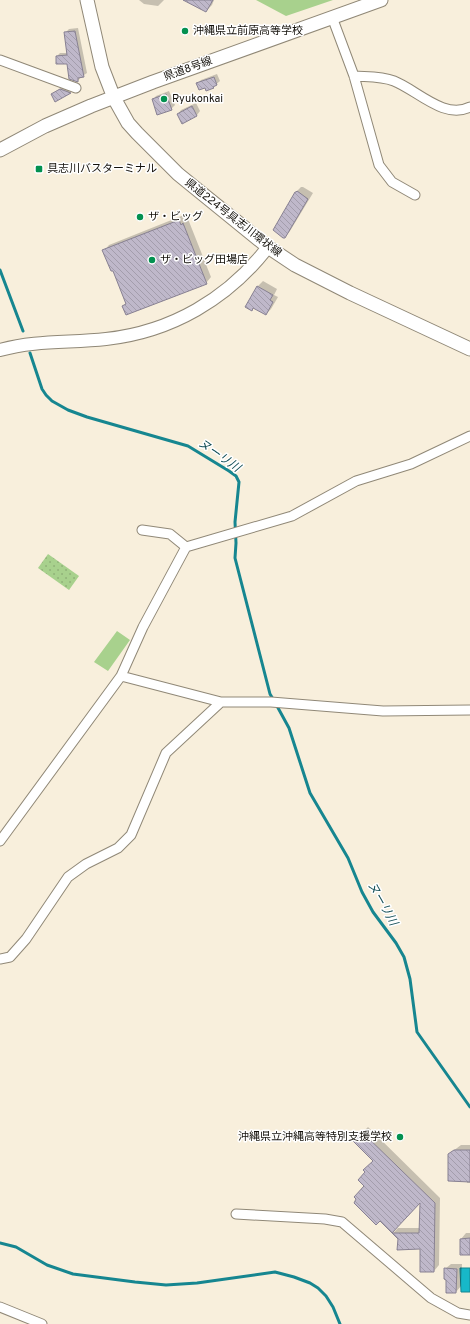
<svg xmlns="http://www.w3.org/2000/svg" width="470" height="1324" viewBox="0 0 470 1324" font-family="Overpass,'Noto Sans JP',sans-serif">
	<style>
		.grass { fill: url(#grass-dots) }
		.park { fill: #a8d18d }
		.water { fill: #17b8c9; stroke: #168690 }
		.shadow { fill: #0003 }
		.lines { fill: none; stroke-linecap: round; stroke-linejoin: round }
		.stream { stroke: #168690; stroke-width: 3 }
		.building { fill: url(#building-back-hatch); stroke: #888192 }
		.minor-casing { stroke: #908877; stroke-width: 11 }
		.tertiary-casing { stroke: #908877; stroke-width: 14 }
		.secondary-casing { stroke: #908877; stroke-width: 15 }
		.minor { stroke: #fff; stroke-width: 9 }
		.tertiary { stroke: #fff; stroke-width: 12 }
		.secondary { stroke: #fff; stroke-width: 13 }
		.poi-dot { fill: #039150; stroke: #fff; stroke-width: 1.5 }
		.labels { text-anchor: middle; dominant-baseline: central; stroke-width: 3; stroke-linejoin: round; paint-order: stroke }
		.poi-label { font-size: 11px; fill: #14110b; stroke: #fff; text-anchor: start }
		.street-label { font-size: 11px; fill: #14110b; stroke: #fff }
		.water-label { font-size: 12px; font-style: italic; fill: #124e56; stroke: #fff }
	</style>
	<defs>
		<pattern id="grass-dots" width="8" height="8" patternUnits="userSpaceOnUse"><rect width="8" height="8" fill="#a8d18d"/><path d="M2 2h.1M6 6h.1" fill="none" stroke="#90b278" stroke-width="1.8" stroke-linecap="round"/></pattern>
		<pattern id="building-back-hatch" width="6" height="6" patternUnits="userSpaceOnUse"><rect width="6" height="6" fill="#bfb8ca"/><path d="M-1 5l2 2M0 0l6 6M5-1l2 2" fill="none" stroke="#a39dac"/></pattern>
	</defs>
	<rect width="100%" height="100%" fill="#f8efdc"/>
	<!-- grass -->
	<path class="grass" d="M48,554l31,22 -10,14 -31,-22z"/>
	<!-- park -->
	<path class="park" d="M256,0h77l-47,16z
		M117,631l13,9 -22,31 -14,-9z"/>
	<!-- water -->
	<path class="water" d="M460,1268h10v24h-9z"/>
	<!-- shadow -->
	<path class="shadow" d="M139,0h25l-6,6 -14,-2z
		M185,0h29l-2,5 -6,6z
		M78,28l9,45 -6,4 -3,4 -9,-3 -2,-15 -10,-7 3,-3h8l-2,-21 3,-3z
		M217,74l3,7 -7,6 -6,3 -1,-3 -8,-4 3,-3z
		M64,86l9,3 -17,12 -4,-7z
		M169,91l6,14 -4,4 -18,-9 3,-4z
		M196,103l4,8 -3,4 -15,7 -4,-8 3,-4z
		M301,187h2l10,6 -23,38 -5,6 11,-45z
		M184,215l3,5 1,-1 23,58 -5,6 -83,23 3,-3 -13,-34 -9,-18 5,-6z
		M263,281l14,8 -3,6 4,2 -7,12 -5,5 -12,-7 -8,-1 12,-20z
		M368,1127l72,71 -1,67 -5,6 -13,-23 -22,-10 -6,-5 5,-5h22l1,-27 -56,-15 9,-25 -20,-20z
		M461,1145h9v38h-3v-2l-18,-27z
		M466,1233h4v21l-9,-15z
		M451,1264h11l-1,22 -5,6 -11,-23z"/>
	<g class="lines">
		<!-- stream -->
		<path class="stream" d="M0,270l23,61
			M30,353l12,36 4,6 6,6 16,9 19,7 101,29 41,25 7,5 3,6 -4,40 1,21 -1,15 35,136 3,5
			M277,706l12,22 21,65 38,65 14,34 11,20 23,31 8,14 6,22 7,53 53,75
			M0,1243l16,4 31,18 26,9 62,8 31,3 31,-2 78,-11 19,5 16,6 8,5 8,8 7,11 7,17"/>
	</g>
	<!-- building -->
	<path class="building" d="M183,0h30l-7,12z
		M75,31l9,46 -6,1v4l-9,-3 -2,-15h-11v-8l11,-1 -3,-23z
		M214,77l3,8 -4,2 1,1 -8,3 -1,-3 -6,2 -3,-7z
		M60,89l11,4 -16,9 -4,-8z
		M166,94l6,16 -15,5 -5,-16z
		M192,106l5,10 -15,8 -5,-10z
		M297,191l11,8 -23,39h-2l-10,-8 22,-38h1z
		M179,220l2,5 2,-2 24,61 -81,31 -4,-9 4,-2 -13,-33h-2l-9,-21z
		M257,286l16,9 -3,5 3,2 -7,13 -13,-7 -1,3 -7,-4z
		M362,1132l73,71 -1,69h-14v-23l-23,1 1,-11 -6,-6h27l1,-30 -28,30 -12,-12 -4,4 -22,-22 2,-4 -2,-2 10,-11 -6,-6 7,-8 -2,-2 10,-9 -20,-20z
		M454,1150h16v32l-22,-1v-27z
		M470,1238v17h-10v-16z
		M444,1268l13,1 -1,24h-10v-13l-2,-1z"/>
	<g class="lines">
		<defs>
			<path id="minor" d="M332,17l22,59 25,89 13,17 23,13
				M0,60l76,28
				M354,76c14,1 27,0 40,5 23,9 50,39 76,26
				M142,530l28,4 16,13
				M121,676l100,26h50l112,9 87,-1
				M0,841l121,-165 22,-49 43,-80 106,-31 64,-35 55,-17 59,-28
				M0,959l10,-2 16,-18 42,-62 18,-13 32,-16 13,-13 35,-82 55,-51
				M236,1214l89,5 17,3 89,76 27,15 12,2
				M0,1307l42,17"/>
			<path id="tertiary" d="M0,350c35,-10 70,-7 106,-11 65,-7 122,-40 162,-92"/>
			<path id="secondary" d="M87,0l15,67 12,31 14,25 9,10 41,41 90,73 27,18 55,28 120,56
				M0,150l45,-24 46,-20 62,-24 228,-82"/>
		</defs>
		<!-- minor casing -->
		<use href="#minor" class="minor-casing"/>
		<!-- tertiary casing -->
		<use href="#tertiary" class="tertiary-casing"/>
		<!-- secondary casing -->
		<use href="#secondary" class="secondary-casing"/>
		<!-- minor -->
		<use href="#minor" class="minor"/>
		<!-- tertiary -->
		<use href="#tertiary" class="tertiary"/>
		<!-- secondary -->
		<use href="#secondary" class="secondary"/>
	</g>
	<!-- markers -->
	<g class="poi-dot">
		<circle cx="185" cy="31" r="4"/>
		<circle cx="164" cy="99" r="4"/>
		<rect x="35" y="165" width="8" height="8" rx="2"/>
		<circle cx="140" cy="217" r="4"/>
		<circle cx="152" cy="260" r="4"/>
		<circle cx="400" cy="1137" r="4"/>
	</g>
	<g class="labels">
		<!-- poi labels -->
		<g class="poi-label">
			<text x="193" y="31">沖縄県立前原高等学校</text>
			<text x="172" y="99">Ryukonkai</text>
			<text x="47" y="169">具志川バスターミナル</text>
			<text x="148" y="217">ザ・ビッグ</text>
			<text x="160" y="260">ザ・ビッグ田場店</text>
			<text x="392" y="1137" text-anchor="end">沖縄県立沖縄高等特別支援学校</text>
		</g>
		<!-- street labels -->
		<g class="street-label">
			<text transform="translate(188 69) rotate(-20)">県道8号線</text>
			<text transform="translate(233 218) rotate(38)">県道224号具志川環状線</text>
		</g>
		<!-- water labels -->
		<g class="water-label">
			<text transform="translate(219 456) rotate(35)">ヌーリ川</text>
			<text transform="translate(382 904) rotate(61)">ヌーリ川</text>
		</g>
	</g>
</svg>
